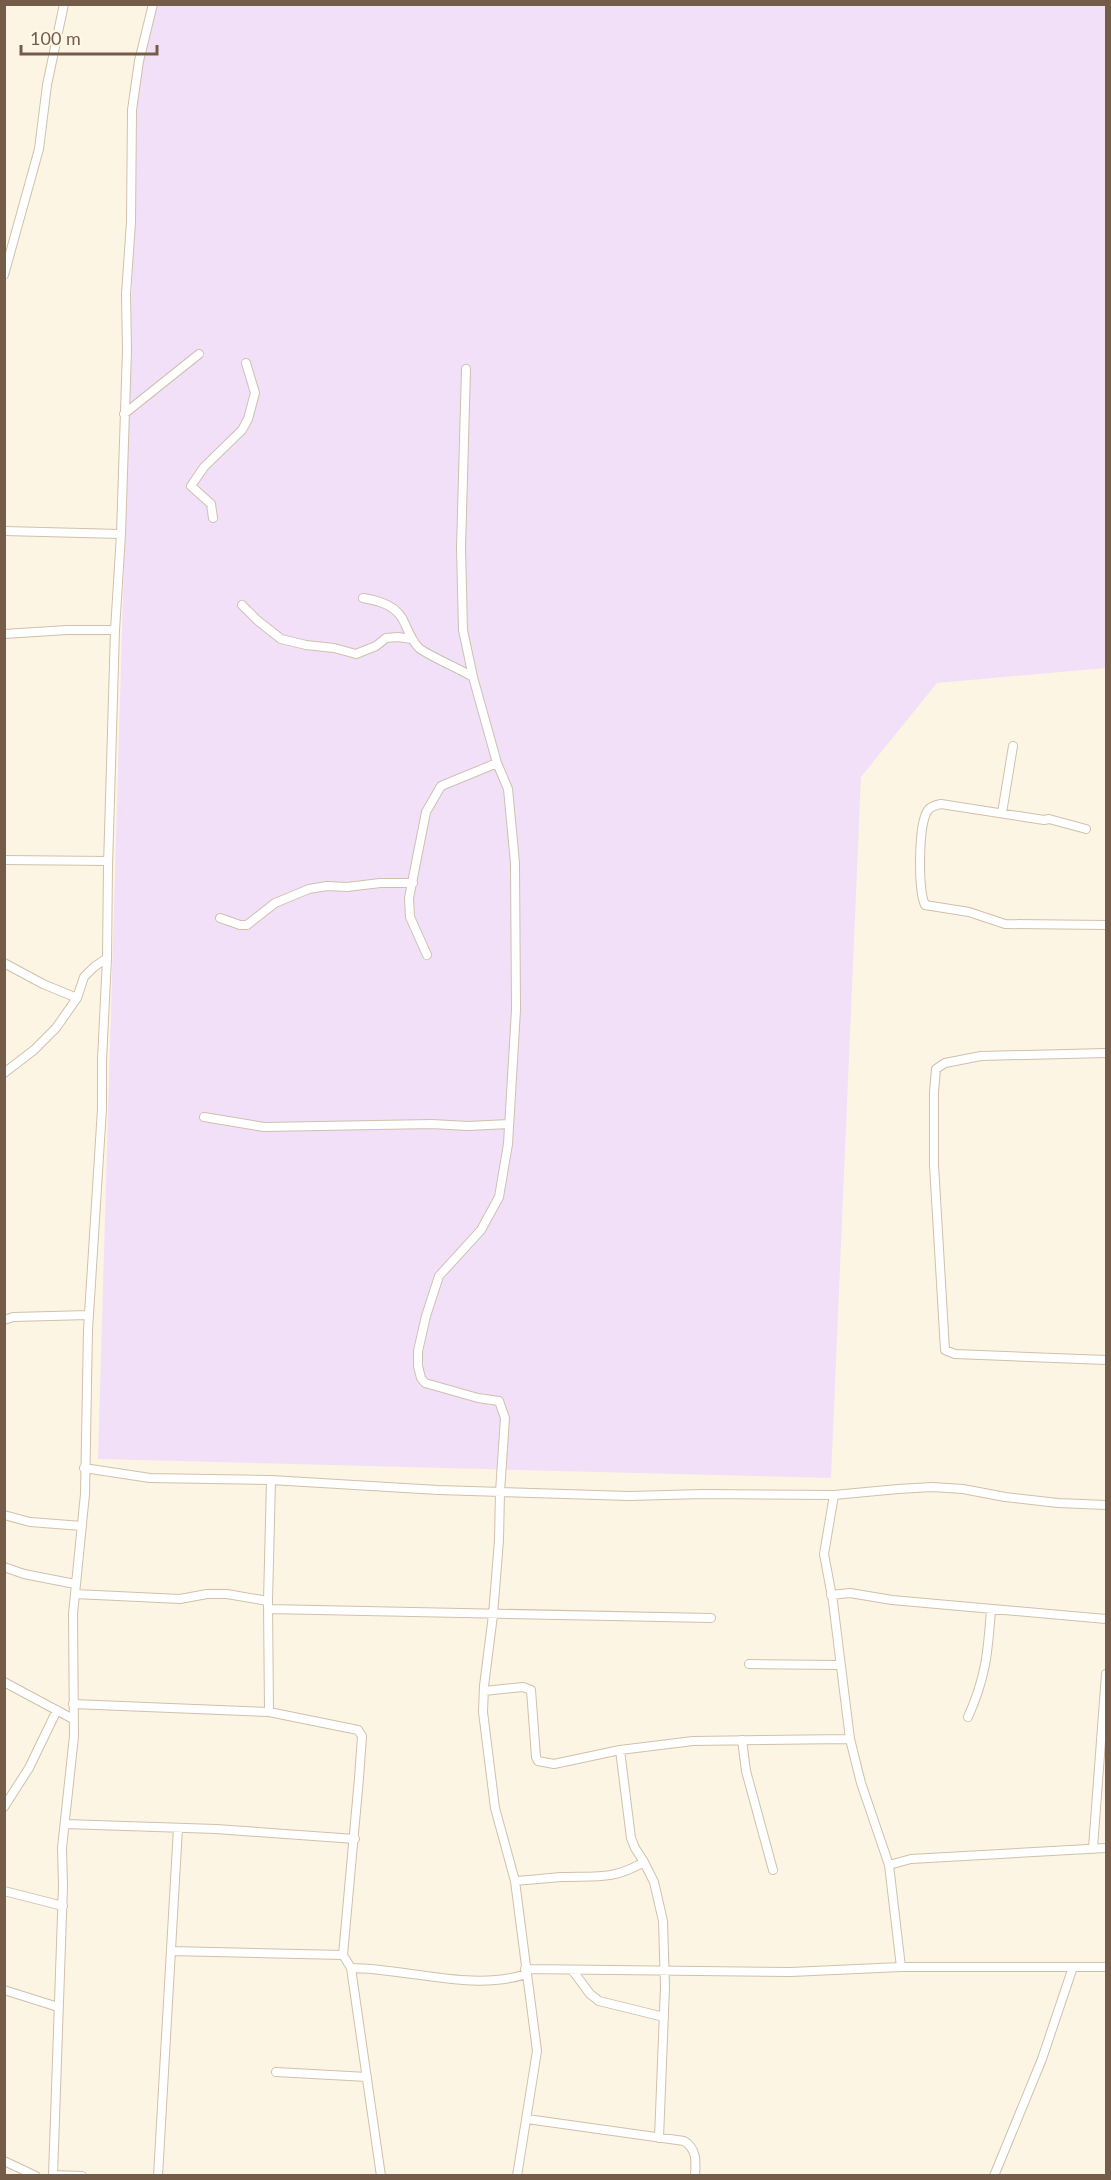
<svg xmlns="http://www.w3.org/2000/svg" width="1111" height="2180" viewBox="0 0 1111 2180" font-family="Lato,sans-serif">
	<style>
		.education { fill: #f2e0f9 }
		.lines { fill: none; stroke-linecap: round; stroke-linejoin: round }
		.minor-casing { stroke: #d0c0ac; stroke-width: 10 }
		.minor { stroke: #fff; stroke-width: 8 }
	</style>
	<rect width="100%" height="100%" fill="#fdf5e3"/>
	<!-- education -->
	<path class="education" d="M156,5h950v663l-169,15 -76,94 -30,701 -733,-19 40,-1383z"/>
	<g class="lines">
		<defs>
			<path id="minor" d="M4,275l35,-126 8,-64 17,-81
				M466,369l-5,179 2,82 10,47 24,86 11,26 7,74 1,147 -8,134 -9,53 -18,33 -42,46 -13,40 -8,35v15l3,12 4,5 53,15 21,3 6,17 -5,74 -1,48 -6,75 -9,71 -1,26 12,96 20,73 22,170 -20,125
				M124,414l75,-60
				M213,518l-2,-14 -20,-18 13,-19 38,-37 6,-11 7,-26 -9,-30
				M4,531l117,3
				M363,598c18,3 35,8 42,26 4,9 7,17 14,24 10,8 41,21 54,29
				M242,605l15,15 24,19 25,6 28,3 22,6 20,-8 10,-8 12,-1 14,2
				M4,634l63,-4h48
				M1002,813l11,-67
				M1086,829l-37,-10 -5,1 -103,-16c-5,1 -10,2 -13,6 -10,14 -10,79 -3,95l44,7 36,12 101,1
				M4,860l104,1
				M220,918l20,7h7l28,-22 34,-14 18,-3 20,1 33,-4h33
				M427,955l-17,-38 -1,-19 17,-86 15,-26 56,-23
				M4,963l39,21 34,14
				M1106,1053l-125,3 -36,7 -9,6 -2,23v73l11,185 10,4 151,6
				M4,1073l30,-23 22,-22 21,-30 7,-21 10,-10 13,-9
				M204,1117l60,10 168,-3 36,2 41,-2
				M4,1320l9,-3 76,-2
				M84,1468l66,10 121,2 167,10 191,6 74,-2 131,1 64,-6 34,-2 31,2 42,8 53,6 48,2
				M834,1495l-10,59 9,48 17,137 11,44 28,82 12,102
				M4,1515l26,7 52,4
				M4,1567l20,7 51,10
				M75,1594l105,5 27,-5h20l41,7
				M831,1595l19,-2 42,7 214,19
				M268,1609l443,9
				M749,1664l91,1
				M4,1682l69,37
				M484,1691l39,-4 8,3 5,67 2,4 16,3 66,-14 73,-9 157,-2
				M73,1704l196,8 89,18 4,6 -3,42 -16,177 8,13 30,208
				M269,1712l-1,-111 3,-121
				M968,1717c18,-40 20,-65 23,-108
				M742,1740l4,31 27,99
				M620,1750l11,88 4,10 9,14 10,20 9,39 2,66 -6,151
				M4,1807l25,-39 28,-58
				M65,1824l151,5 139,10
				M1093,1848l13,-174
				M889,1865l22,-6 195,-11
				M515,1881c16,-1 32,-3 47,-4 35,-1 51,3 82,-15
				M4,1891l59,15
				M171,1951l172,4
				M351,1968c54,0 123,24 175,6
				M525,1969l266,3 110,-5h205
				M573,1971l17,23 9,7 65,16
				M4,1990l54,17
				M276,2072l91,5
				M527,2119l157,22c13,8 12,20 11,35
				M4,2161l32,15
				M53,2175l29,1
				M53,2176l10,-290 -1,-38 12,-112 -1,-122 12,-120 3,-164 14,-221v-49l5,-102 1,-92 7,-236 6,-96 6,-184 -1,-56 5,-72 1,-112 7,-49 14,-57
				M158,2176l20,-348
				M994,2176l48,-117 31,-92"/>
		</defs>
		<!-- minor casing -->
		<use href="#minor" class="minor-casing"/>
		<!-- minor -->
		<use href="#minor" class="minor"/>
	</g>
	<!-- border -->
	<rect width="1111" height="2180" fill="none" stroke="#755c48" stroke-width="12"/>
	<!-- scale -->
	<path d="M21 45v9h136v-9" fill="none" stroke="#755c48" stroke-width="3"/>
	<text x="30" y="45" font-size="18" fill="#755c48" stroke="#fff8e9" stroke-width="4.5" paint-order="stroke">100 m</text>
</svg>
